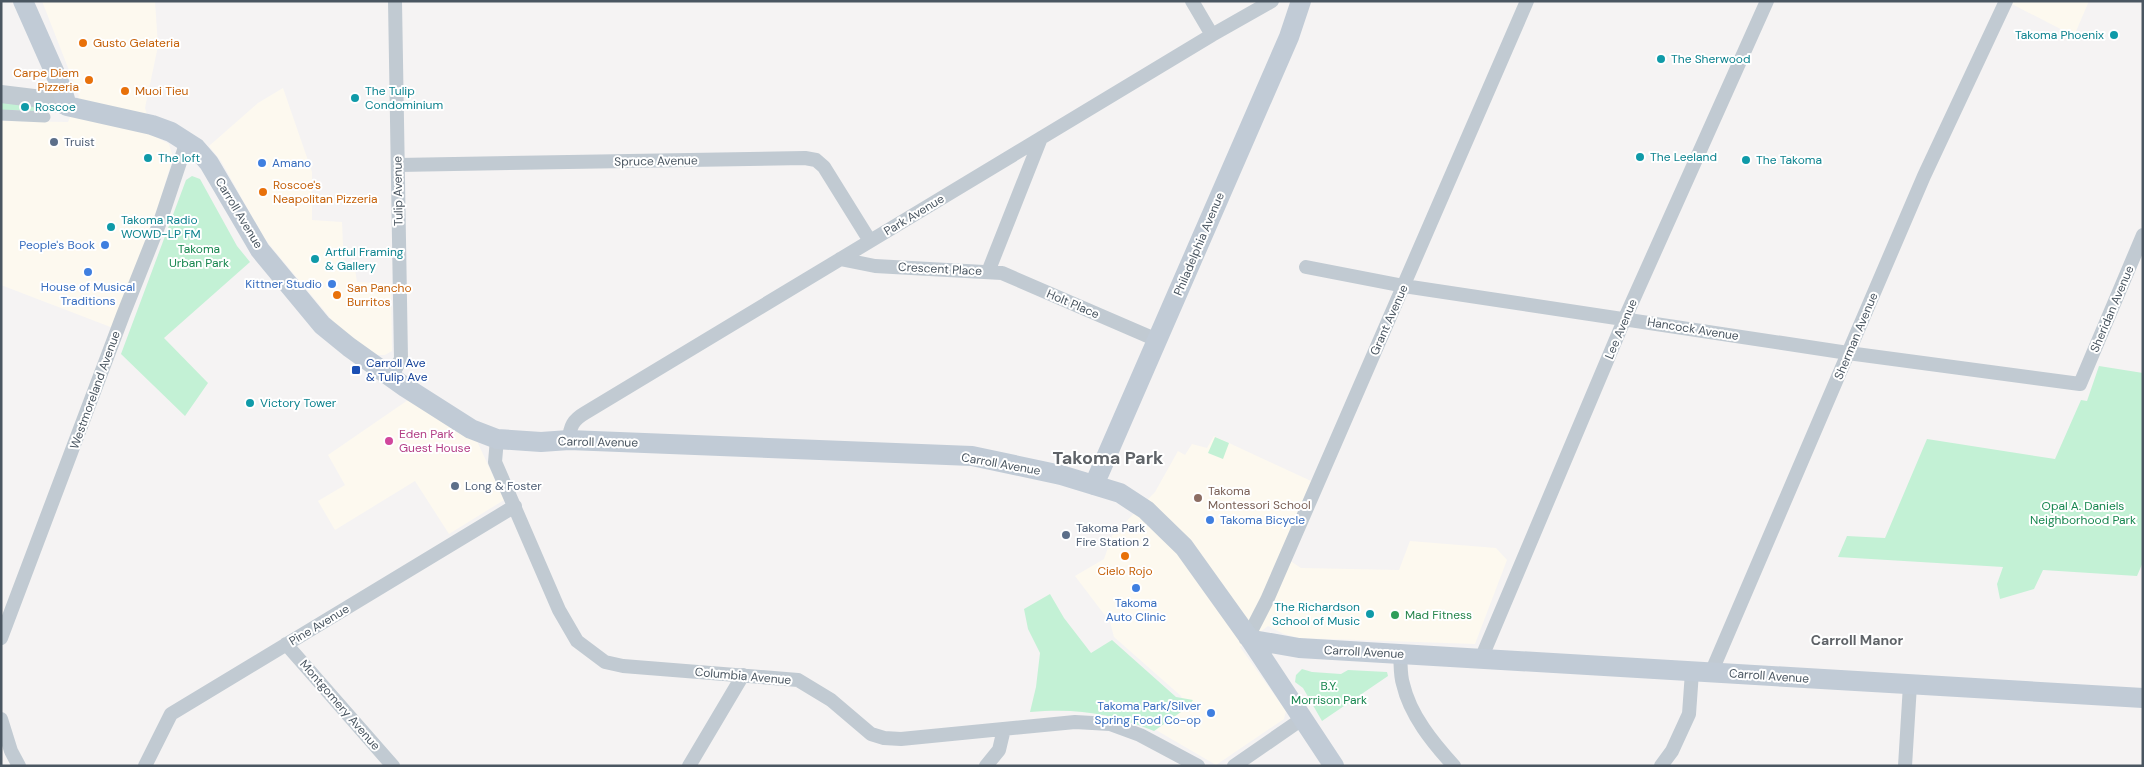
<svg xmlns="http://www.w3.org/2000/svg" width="2144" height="767" viewBox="0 0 2144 767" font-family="'DM Sans',sans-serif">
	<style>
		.commercial { fill: #fdf9ef }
		.green { fill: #c3f1d5 }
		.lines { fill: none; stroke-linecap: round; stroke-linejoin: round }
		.pedestrian { stroke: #c1cad2; stroke-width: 11 }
		.minor { stroke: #c1cad2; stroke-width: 14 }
		.tertiary { stroke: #c1cad2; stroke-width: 18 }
		.secondary { stroke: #c1cbd6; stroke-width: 20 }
		.culture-dot { fill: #0f9aa8; stroke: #fff; stroke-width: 2 }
		.food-dot { fill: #e8710a; stroke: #fff; stroke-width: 2 }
		.service-dot { fill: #5c6f8a; stroke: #fff; stroke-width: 2 }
		.shop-dot { fill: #3f7fe0; stroke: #fff; stroke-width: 2 }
		.transit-dot { fill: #1a4fb4; stroke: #fff; stroke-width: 2 }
		.hotel-dot { fill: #d1479c; stroke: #fff; stroke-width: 2 }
		.education-dot { fill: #8d6e63; stroke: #fff; stroke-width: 2 }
		.leisure-dot { fill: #2e9e5b; stroke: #fff; stroke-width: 2 }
		.labels { text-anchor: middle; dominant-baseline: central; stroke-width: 4; stroke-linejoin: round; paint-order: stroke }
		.culture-label { font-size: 12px; fill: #0d838f; stroke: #fff; text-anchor: start }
		.food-label { font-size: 12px; fill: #c56008; stroke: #fff; text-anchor: start }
		.service-label { font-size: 12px; fill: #4e5e75; stroke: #fff; text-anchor: start }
		.street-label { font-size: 12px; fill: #4a5661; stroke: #fff }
		.shop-label { font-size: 12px; fill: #366cbe; stroke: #fff; text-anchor: end }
		.park-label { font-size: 12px; fill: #17864f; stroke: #fff }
		.transit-label { font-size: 12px; fill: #164399; stroke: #fff; text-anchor: start }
		.hotel-label { font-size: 12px; fill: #b23c85; stroke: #fff; text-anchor: start }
		.education-label { font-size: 12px; fill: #785e54; stroke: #fff; text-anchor: start }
		.leisure-label { font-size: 12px; fill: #27864d; stroke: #fff; text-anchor: start }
		.neighbourhood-label { font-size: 14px; font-weight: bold; fill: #5f6368; stroke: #fff }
		.district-label { font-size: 18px; font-weight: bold; fill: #5f6368; stroke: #fff }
	</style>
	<rect width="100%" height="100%" fill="#f5f3f3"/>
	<!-- commercial -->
	<path class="commercial" d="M42,1h113l3,45 -13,62 9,28 15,8 4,13 -19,64 -41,107 -112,-43v-164l67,1 11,-26z
		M2011,1h78l-15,35 -64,-33z
		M283,88l29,84v48l30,2 2,46 11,1 2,13 34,2 1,67 -7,4h-10l-38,-29 -73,-88 -43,-77 -12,-15 49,-43z
		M408,400l69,41 27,59 -55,34 -34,-53 -80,49 -17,-29 27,-16 -17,-30z
		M1214,436l97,45 -31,73 21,14 98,2 11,-29 86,7 11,12 -32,84 -176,-6 -15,-4 -16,-8 -28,21 46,64 -2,8 -68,46 -60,-35 29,-23 -4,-11 -67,-59 -4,-15 -35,-46 29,-17 8,-23 43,-44 23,-41 7,4 7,-11 15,4z"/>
	<!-- green -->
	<path class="green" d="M1,101l37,3 2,4 -4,3 -35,-1z
		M192,176l8,3 37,67 13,16 -86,76 44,45 -23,33 -64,-62 65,-174z
		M2099,366l44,7v189l-6,14 -94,-6 -9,19 -34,10 -3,-15 6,-17 -165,-10 9,-21 38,2 42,-99 128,20 26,-59 6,1z
		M1215,437l14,6 -6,16 -15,-6z
		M1050,594l14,24 27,35 21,-13 64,57 17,3 -5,7 -34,24c-44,-18 -77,-23 -124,-19l6,-25 4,-34 -12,-24 -4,-20z
		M1302,669l10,3 29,2 7,-4 39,2 1,4 -66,45 -19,-33 -8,-6 1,-7z"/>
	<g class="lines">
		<!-- pedestrian -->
		<path class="pedestrian" d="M1,115l44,2"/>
		<!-- minor -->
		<path class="minor" d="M1192,1l20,34
			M398,165l407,-7 11,2 8,7 46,74
			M840,259l35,7 127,7 155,67
			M1306,267l98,19 444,67 232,31 63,-149
			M988,272l53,-134
			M391,377l10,-18 -6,-358
			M497,439l-2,23 64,148 18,31 28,21 18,4 175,14 33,20 40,34 13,4 17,1 174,-17 35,2 30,11 58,31
			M569,440c1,-14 4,-20 16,-27l627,-378 60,-34
			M1248,637l19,-37 260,-599
			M1,638l122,-323 37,-93 27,-81
			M286,644l107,122
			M1400,654c1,10 0,21 3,30 7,31 30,59 51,82
			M1481,659l144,-341 142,-317
			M1711,673l213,-497 82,-175
			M1,719l10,32 8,15
			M145,766l26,-52 344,-208
			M689,766l54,-91
			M986,766l13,-16 5,-21
			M1234,766l68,-47
			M1661,766l11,-15 17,-37 3,-42
			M1905,766l5,-81"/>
		<!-- tertiary -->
		<path class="tertiary" d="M1,94l41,5 25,7"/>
		<!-- secondary -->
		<path class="secondary" d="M23,1l39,88 5,17 85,19 19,7 25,16 13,15 51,87 62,75 27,22 56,40 66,42 26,10 44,3 28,-2 403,16 89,19 59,18 26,17 38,37 68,95 82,124
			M1094,485l195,-448 12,-36
			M1248,637l5,3 46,8 844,50"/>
	</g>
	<!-- markers -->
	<g class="culture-dot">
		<circle cx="2114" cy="35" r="5"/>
		<circle cx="1661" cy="59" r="5"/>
		<circle cx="355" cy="98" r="5"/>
		<circle cx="25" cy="107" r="5"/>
		<circle cx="1640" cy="157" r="5"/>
		<circle cx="148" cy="158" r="5"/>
		<circle cx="1746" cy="160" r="5"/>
		<circle cx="111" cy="227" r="5"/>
		<circle cx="315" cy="259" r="5"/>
		<circle cx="250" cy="403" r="5"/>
		<circle cx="1370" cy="614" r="5"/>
	</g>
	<g class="food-dot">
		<circle cx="83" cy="43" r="5"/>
		<circle cx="89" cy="80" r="5"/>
		<circle cx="125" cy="91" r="5"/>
		<circle cx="263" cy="192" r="5"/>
		<circle cx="337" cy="295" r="5"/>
		<circle cx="1125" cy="556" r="5"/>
	</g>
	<g class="service-dot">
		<circle cx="54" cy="142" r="5"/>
		<circle cx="455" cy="486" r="5"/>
		<circle cx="1066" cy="535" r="5"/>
	</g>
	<g class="shop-dot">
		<circle cx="262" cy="163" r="5"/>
		<circle cx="105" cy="245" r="5"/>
		<circle cx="88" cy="272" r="5"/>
		<circle cx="332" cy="284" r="5"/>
		<circle cx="1210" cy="520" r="5"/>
		<circle cx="1136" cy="588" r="5"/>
		<circle cx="1211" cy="713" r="5"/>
	</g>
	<rect class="transit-dot" x="351" y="365" width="10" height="10" rx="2.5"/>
	<circle class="hotel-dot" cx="389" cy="441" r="5"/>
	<circle class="education-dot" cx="1198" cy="498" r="5"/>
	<circle class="leisure-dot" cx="1395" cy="615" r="5"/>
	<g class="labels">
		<!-- culture labels -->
		<g class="culture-label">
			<text x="2104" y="35" text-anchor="end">Takoma Phoenix</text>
			<text x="1671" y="59">The Sherwood</text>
			<text x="365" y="91">The Tulip<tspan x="365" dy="14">Condominium</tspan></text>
			<text x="35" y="107">Roscoe</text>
			<text x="1650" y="157">The Leeland</text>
			<text x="158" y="158">The loft</text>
			<text x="1756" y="160">The Takoma</text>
			<text x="121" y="220">Takoma Radio<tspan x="121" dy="14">WOWD-LP FM</tspan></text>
			<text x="325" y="252">Artful Framing<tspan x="325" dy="14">&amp; Gallery</tspan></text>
			<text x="260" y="403">Victory Tower</text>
			<text x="1360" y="607" text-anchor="end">The Richardson<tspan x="1360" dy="14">School of Music</tspan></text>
		</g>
		<!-- food labels -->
		<g class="food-label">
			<text x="93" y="43">Gusto Gelateria</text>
			<text x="79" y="73" text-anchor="end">Carpe Diem<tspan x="79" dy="14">Pizzeria</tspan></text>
			<text x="135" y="91">Muoi Tieu</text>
			<text x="273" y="185">Roscoe's<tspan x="273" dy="14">Neapolitan Pizzeria</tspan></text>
			<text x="347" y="288">San Pancho<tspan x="347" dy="14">Burritos</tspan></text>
			<text x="1125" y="571" text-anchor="middle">Cielo Rojo</text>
		</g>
		<!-- service labels -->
		<g class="service-label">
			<text x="64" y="142">Truist</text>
			<text x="465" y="486">Long &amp; Foster</text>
			<text x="1076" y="528">Takoma Park<tspan x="1076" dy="14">Fire Station 2</tspan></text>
		</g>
		<!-- street labels -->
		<g class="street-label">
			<text transform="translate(656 161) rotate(-1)">Spruce Avenue</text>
			<text transform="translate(398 191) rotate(-91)">Tulip Avenue</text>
			<text transform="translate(239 213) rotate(59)">Carroll Avenue</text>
			<text transform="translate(914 215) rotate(-31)">Park Avenue</text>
			<text transform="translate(1199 244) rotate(-67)">Philadelphia Avenue</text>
			<text transform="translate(940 269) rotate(3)">Crescent Place</text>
			<text transform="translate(1073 304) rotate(23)">Holt Place</text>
			<text transform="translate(2112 309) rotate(-67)">Sheridan Avenue</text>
			<text transform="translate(1389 320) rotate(-66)">Grant Avenue</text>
			<text transform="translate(1621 329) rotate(-67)">Lee Avenue</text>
			<text transform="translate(1693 329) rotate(9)">Hancock Avenue</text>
			<text transform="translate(1856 336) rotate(-67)">Sherman Avenue</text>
			<text transform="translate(95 390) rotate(-70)">Westmoreland Avenue</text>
			<text transform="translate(598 442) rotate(1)">Carroll Avenue</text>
			<text transform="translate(1001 464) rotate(10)">Carroll Avenue</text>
			<text transform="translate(319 625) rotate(-31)">Pine Avenue</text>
			<text transform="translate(1364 652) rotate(3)">Carroll Avenue</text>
			<text transform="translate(743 676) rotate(5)">Columbia Avenue</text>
			<text transform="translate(1769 676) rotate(4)">Carroll Avenue</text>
			<text transform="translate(340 705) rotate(49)">Montgomery Avenue</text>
		</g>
		<!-- shop labels -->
		<g class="shop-label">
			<text x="272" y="163" text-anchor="start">Amano</text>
			<text x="95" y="245">People's Book</text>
			<text x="322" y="284">Kittner Studio</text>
			<text x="88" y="287" text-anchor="middle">House of Musical<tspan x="88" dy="14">Traditions</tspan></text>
			<text x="1220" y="520" text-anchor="start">Takoma Bicycle</text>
			<text x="1136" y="603" text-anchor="middle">Takoma<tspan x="1136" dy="14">Auto Clinic</tspan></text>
			<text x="1201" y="706">Takoma Park/Silver<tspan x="1201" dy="14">Spring Food Co-op</tspan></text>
		</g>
		<!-- park labels -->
		<g class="park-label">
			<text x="199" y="249">Takoma<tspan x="199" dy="14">Urban Park</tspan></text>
			<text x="2083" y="506">Opal A. Daniels<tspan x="2083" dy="14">Neighborhood Park</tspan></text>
			<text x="1329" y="686">B.Y.<tspan x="1329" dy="14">Morrison Park</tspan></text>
		</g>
		<!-- transit labels -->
		<g class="transit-label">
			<text x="366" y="363">Carroll Ave<tspan x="366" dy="14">&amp; Tulip Ave</tspan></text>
		</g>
		<!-- hotel labels -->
		<g class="hotel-label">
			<text x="399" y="434">Eden Park<tspan x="399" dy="14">Guest House</tspan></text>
		</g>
		<!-- education labels -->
		<g class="education-label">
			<text x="1208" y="491">Takoma<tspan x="1208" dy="14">Montessori School</tspan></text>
		</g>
		<!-- leisure labels -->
		<g class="leisure-label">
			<text x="1405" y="615">Mad Fitness</text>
		</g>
		<!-- neighbourhood labels -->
		<g class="neighbourhood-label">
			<text x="1857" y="640">Carroll Manor</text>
		</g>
		<!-- district labels -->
		<g class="district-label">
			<text x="1108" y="458">Takoma Park</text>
		</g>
	</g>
	<!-- border -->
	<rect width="2144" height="767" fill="none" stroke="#4a5661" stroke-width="5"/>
</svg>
